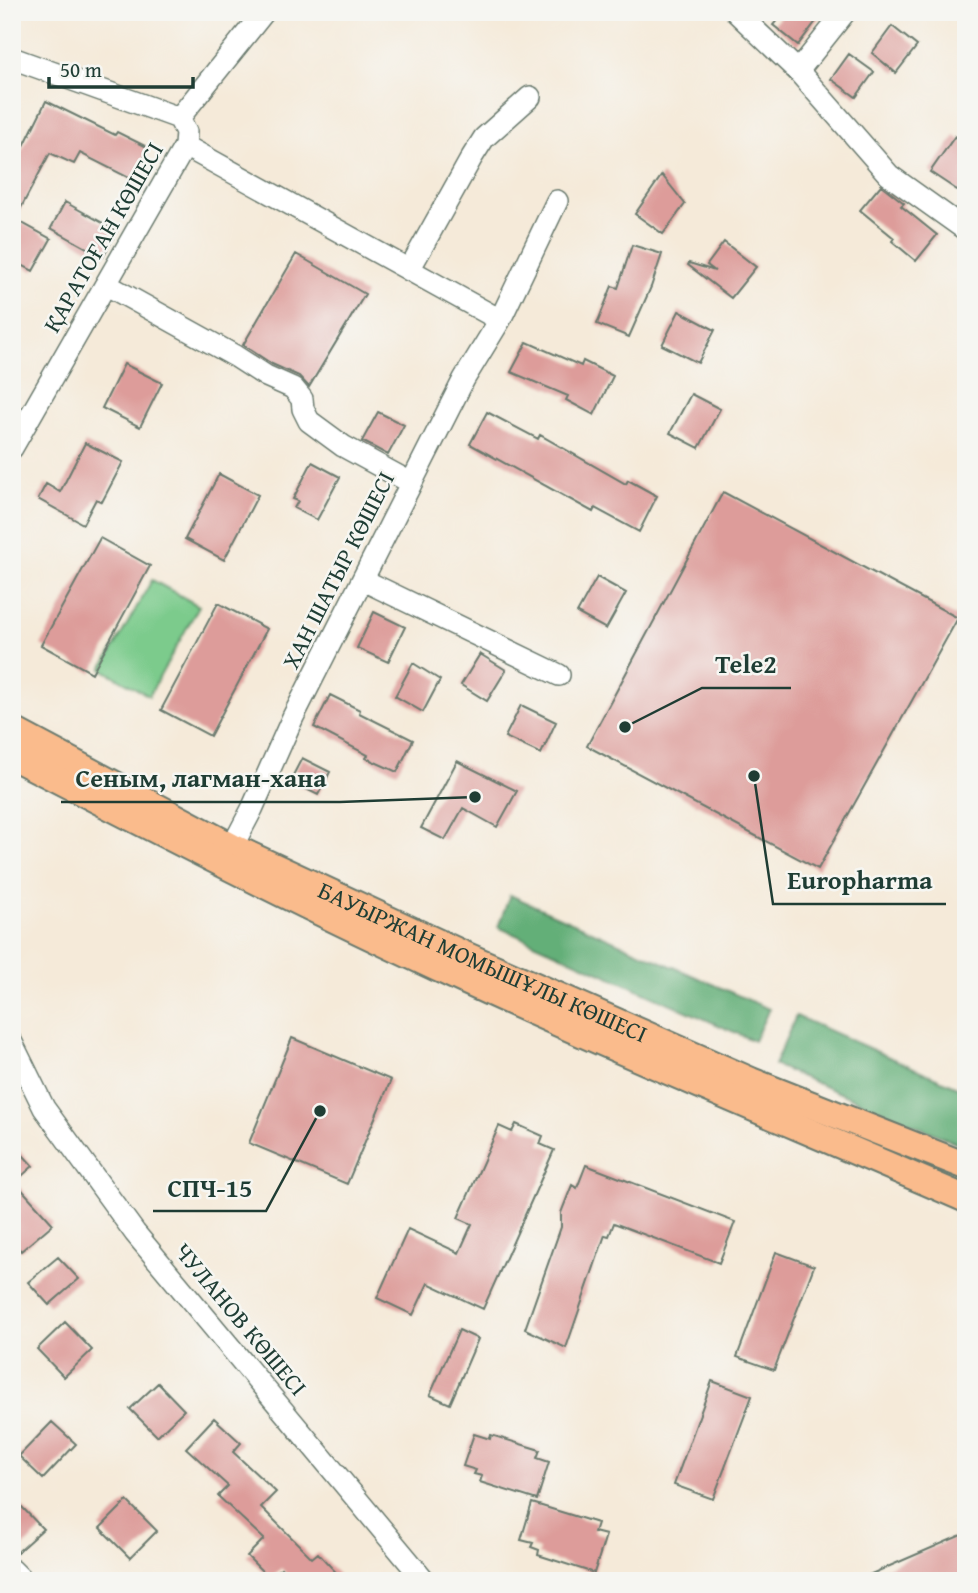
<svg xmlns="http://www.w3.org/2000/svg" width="978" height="1593" viewBox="0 0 978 1593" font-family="'Gentium Book Plus',serif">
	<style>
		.green { fill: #7bcb8c; stroke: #4d8460; stroke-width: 2 }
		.forest { fill: #64af78; stroke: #427656; stroke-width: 2 }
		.building { fill: #dd9c9a }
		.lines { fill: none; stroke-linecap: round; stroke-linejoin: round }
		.minor-casing { stroke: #6a7a6e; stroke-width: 24 }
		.major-casing { stroke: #6a7a6e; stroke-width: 30 }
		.minor { stroke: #fff; stroke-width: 21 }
		.major { stroke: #fabb8c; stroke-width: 26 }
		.labels { text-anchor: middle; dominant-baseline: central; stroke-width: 5; stroke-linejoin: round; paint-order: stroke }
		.street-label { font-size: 24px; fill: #1f3d34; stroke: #f6f6f2 }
		.leader { fill: none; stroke: #1f3d34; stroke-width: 2.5 }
		.callout-dot { fill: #1f3d34; stroke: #f6f6f2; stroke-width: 2.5 }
		.callout-label { font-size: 26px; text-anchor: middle; font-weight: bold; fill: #1f3d34; stroke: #f6f6f2; stroke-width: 5; stroke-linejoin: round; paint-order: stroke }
	</style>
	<rect width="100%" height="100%" fill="#f6f6f2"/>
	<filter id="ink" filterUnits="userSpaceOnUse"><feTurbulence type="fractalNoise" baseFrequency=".0143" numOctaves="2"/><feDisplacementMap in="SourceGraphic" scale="14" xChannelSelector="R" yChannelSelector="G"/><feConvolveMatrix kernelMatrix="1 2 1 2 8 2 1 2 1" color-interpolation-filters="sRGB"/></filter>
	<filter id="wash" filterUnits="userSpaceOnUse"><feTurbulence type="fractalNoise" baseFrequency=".00686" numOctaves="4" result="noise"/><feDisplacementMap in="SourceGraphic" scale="28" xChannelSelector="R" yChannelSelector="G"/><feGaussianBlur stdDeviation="1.57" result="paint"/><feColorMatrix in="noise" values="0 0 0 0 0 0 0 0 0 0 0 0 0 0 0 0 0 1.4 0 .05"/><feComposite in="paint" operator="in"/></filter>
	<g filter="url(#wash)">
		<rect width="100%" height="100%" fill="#f5ead9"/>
		<!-- green -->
		<path class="green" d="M152,580l47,26 -50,90 -47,-27z"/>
		<!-- forest -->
		<path class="forest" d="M510,895l259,114 -15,32 -256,-114z
			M796,1016l170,75v56l-192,-82z"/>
		<g id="blocks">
			<!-- building -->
			<path class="building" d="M784,12h39l-25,33 -25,-20z
				M892,26l25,20 -21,27 -24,-20z
				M849,54l25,18 -18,25 -25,-18z
				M46,101l69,34 2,-3 32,16 -16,32 -53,-27 -6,11 -24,-11 -35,66 36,20 -18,32 -21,-11v-108l7,4z
				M955,136l11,8v40l-6,8 -30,-20z
				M662,175l23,29 -22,30 -28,-20z
				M881,185l23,18 -3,3 36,29 -21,26 -24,-20 2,-3 -34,-28z
				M65,202l52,29 -14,26 -52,-29z
				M724,242l32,25 -25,31 -43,-33 1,-2 26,8 -8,-6z
				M632,245l30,9 -11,33 -22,50 -32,-13 15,-38 6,2z
				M296,254l69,40 -56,93 -10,-11 -27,-12 -29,-19z
				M679,311l36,19 -17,33 -36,-18z
				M527,342l54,24 2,-5 30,15 -19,39 -28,-15 2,-4 -57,-24z
				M124,364l38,19 -22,44 -38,-19z
				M691,394l29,15 -21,39 -29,-15z
				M378,412l26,13 -16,30 -26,-14z
				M487,412l51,27 2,-4 86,49 2,-4 29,16 -18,36 -44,-24 -2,4 -123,-68z
				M85,443l38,19 -21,40 -6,-3 -13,25 -45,-25 8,-15 14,8z
				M312,462l28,15 -23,43 -23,-12 4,-7 -5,-2z
				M219,474l39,21 -34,65 -39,-21z
				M723,492l235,126 -140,251 -231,-123z
				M100,538l50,28 -58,107 -51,-28z
				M597,577l29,16 -20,36 -29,-16z
				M218,603l49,26 -57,107 -49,-26z
				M374,612l31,15 -17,35 -31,-14z
				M480,654l26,16 -19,31 -26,-16z
				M413,663l27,17 -17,32 -28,-16z
				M330,695l30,15 -1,3 54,27 -16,32 -31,-14 2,-3 -54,-28z
				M521,705l35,17 -15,32 -36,-17z
				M302,758l28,14 -12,23 -28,-14z
				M457,761l60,30 -20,36 -34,-19 -18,32 -24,-12z
				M292,1038l99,42 -44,104 -98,-41z
				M516,1124l27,12 -3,8 14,6 -71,159 -55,-26 -15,32 -36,-17 31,-69 51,24 13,-29 -14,-6 41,-92 13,6z
				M12,1143l21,23 -18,16 38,42 -32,27 -9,-10z
				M586,1165l149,57 -16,41 -105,-40 -5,13 -4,-1 -39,113 -41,-19 36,-102v-14l11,-28 5,3z
				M776,1252l38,14 -40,104 -37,-13z
				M58,1257l21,22 -30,26 -21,-23z
				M65,1322l27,28 -28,27 -27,-28z
				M459,1330l19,9 -28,65 -20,-9z
				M712,1381l40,15 -39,103 -39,-14z
				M158,1383l26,27 -27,26 -27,-27z
				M214,1418l27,25 -8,9 43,40 -15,15 51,51 6,-5 26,28h-51l-12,-13 -11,11 -23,-23 17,-17 -46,-43 10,-10 -42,-38z
				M52,1422l24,22 -33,35 -24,-23z
				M474,1434l16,5 1,-4 49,15 -3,8 12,4 -12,38 -57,-18 2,-6 -8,-2 2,-4 -13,-4z
				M127,1501l30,30 -27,27 -30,-30z
				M532,1503l65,20 -3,9 12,3 -12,38 -56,-18 1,-5 -8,-3 2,-4 -12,-3z
				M20,1505l23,24 -31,28v-44z
				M966,1533v48h-111z"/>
		</g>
	</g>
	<g filter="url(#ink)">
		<use href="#blocks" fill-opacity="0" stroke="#6a7a6e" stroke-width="2"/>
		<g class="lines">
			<defs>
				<path id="minor" d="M736,12l62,59 91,104 77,55
					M12,58l167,60 7,14 -1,14
					M798,71l47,-59
					M179,118l85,-106
					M409,270l63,-113 12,-19 46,-41
					M107,285l128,71 31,20 27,12 9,11 1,10 6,12 34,25 68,37
					M12,448l173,-302 315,174
					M363,580l196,95
					M232,847l20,-38 41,-92 171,-338 36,-59 57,-119
					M12,1043l32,65 91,125 290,348
					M12,1570l11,11"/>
				<g id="major">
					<path id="s1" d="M12,730l220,117 233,108 286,126 215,85"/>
					<path d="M12,756c147,76 295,152 445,221 168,78 339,148 509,222"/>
				</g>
			</defs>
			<!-- minor casing -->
			<use href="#minor" class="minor-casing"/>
			<!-- major casing -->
			<use href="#major" class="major-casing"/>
			<!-- minor -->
			<use href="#minor" class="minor"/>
			<!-- major -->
			<use href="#major" class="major"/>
		</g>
	</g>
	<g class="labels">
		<!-- street labels -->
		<g class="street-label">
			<text transform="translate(103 237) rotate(-60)">ҚАРАТОҒАН КӨШЕСІ</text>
			<text transform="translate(338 570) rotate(-63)">ХАН ШАТЫР КӨШЕСІ</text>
			<text stroke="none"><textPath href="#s1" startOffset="525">БАУЫРЖАН МОМЫШҰЛЫ КӨШЕСІ</textPath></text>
			<text transform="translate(241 1319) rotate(50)">ЧУЛАНОВ КӨШЕСІ</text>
		</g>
	</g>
	<!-- callouts -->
	<path class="leader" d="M625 727L702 688H791M475 797L340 802H61M754 776L773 904H946M320 1111L266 1211H153"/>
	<g class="callout-dot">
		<circle cx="625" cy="727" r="7"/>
		<circle cx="475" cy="797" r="7"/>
		<circle cx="754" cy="776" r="7"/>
		<circle cx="320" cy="1111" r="7"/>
	</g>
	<g class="callout-label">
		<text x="746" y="673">Tele2</text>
		<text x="201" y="787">Сеным, лагман-хана</text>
		<text x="860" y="889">Europharma</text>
		<text x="210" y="1197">СПЧ-15</text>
	</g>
	<!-- margin -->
	<rect width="978" height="1593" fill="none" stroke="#f6f6f2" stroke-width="42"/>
	<!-- scale -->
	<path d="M49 77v10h144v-10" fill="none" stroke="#1f3d34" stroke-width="3.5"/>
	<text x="60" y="77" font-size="21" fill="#1f3d34" stroke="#f6f6f2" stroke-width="5" paint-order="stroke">50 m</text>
</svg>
